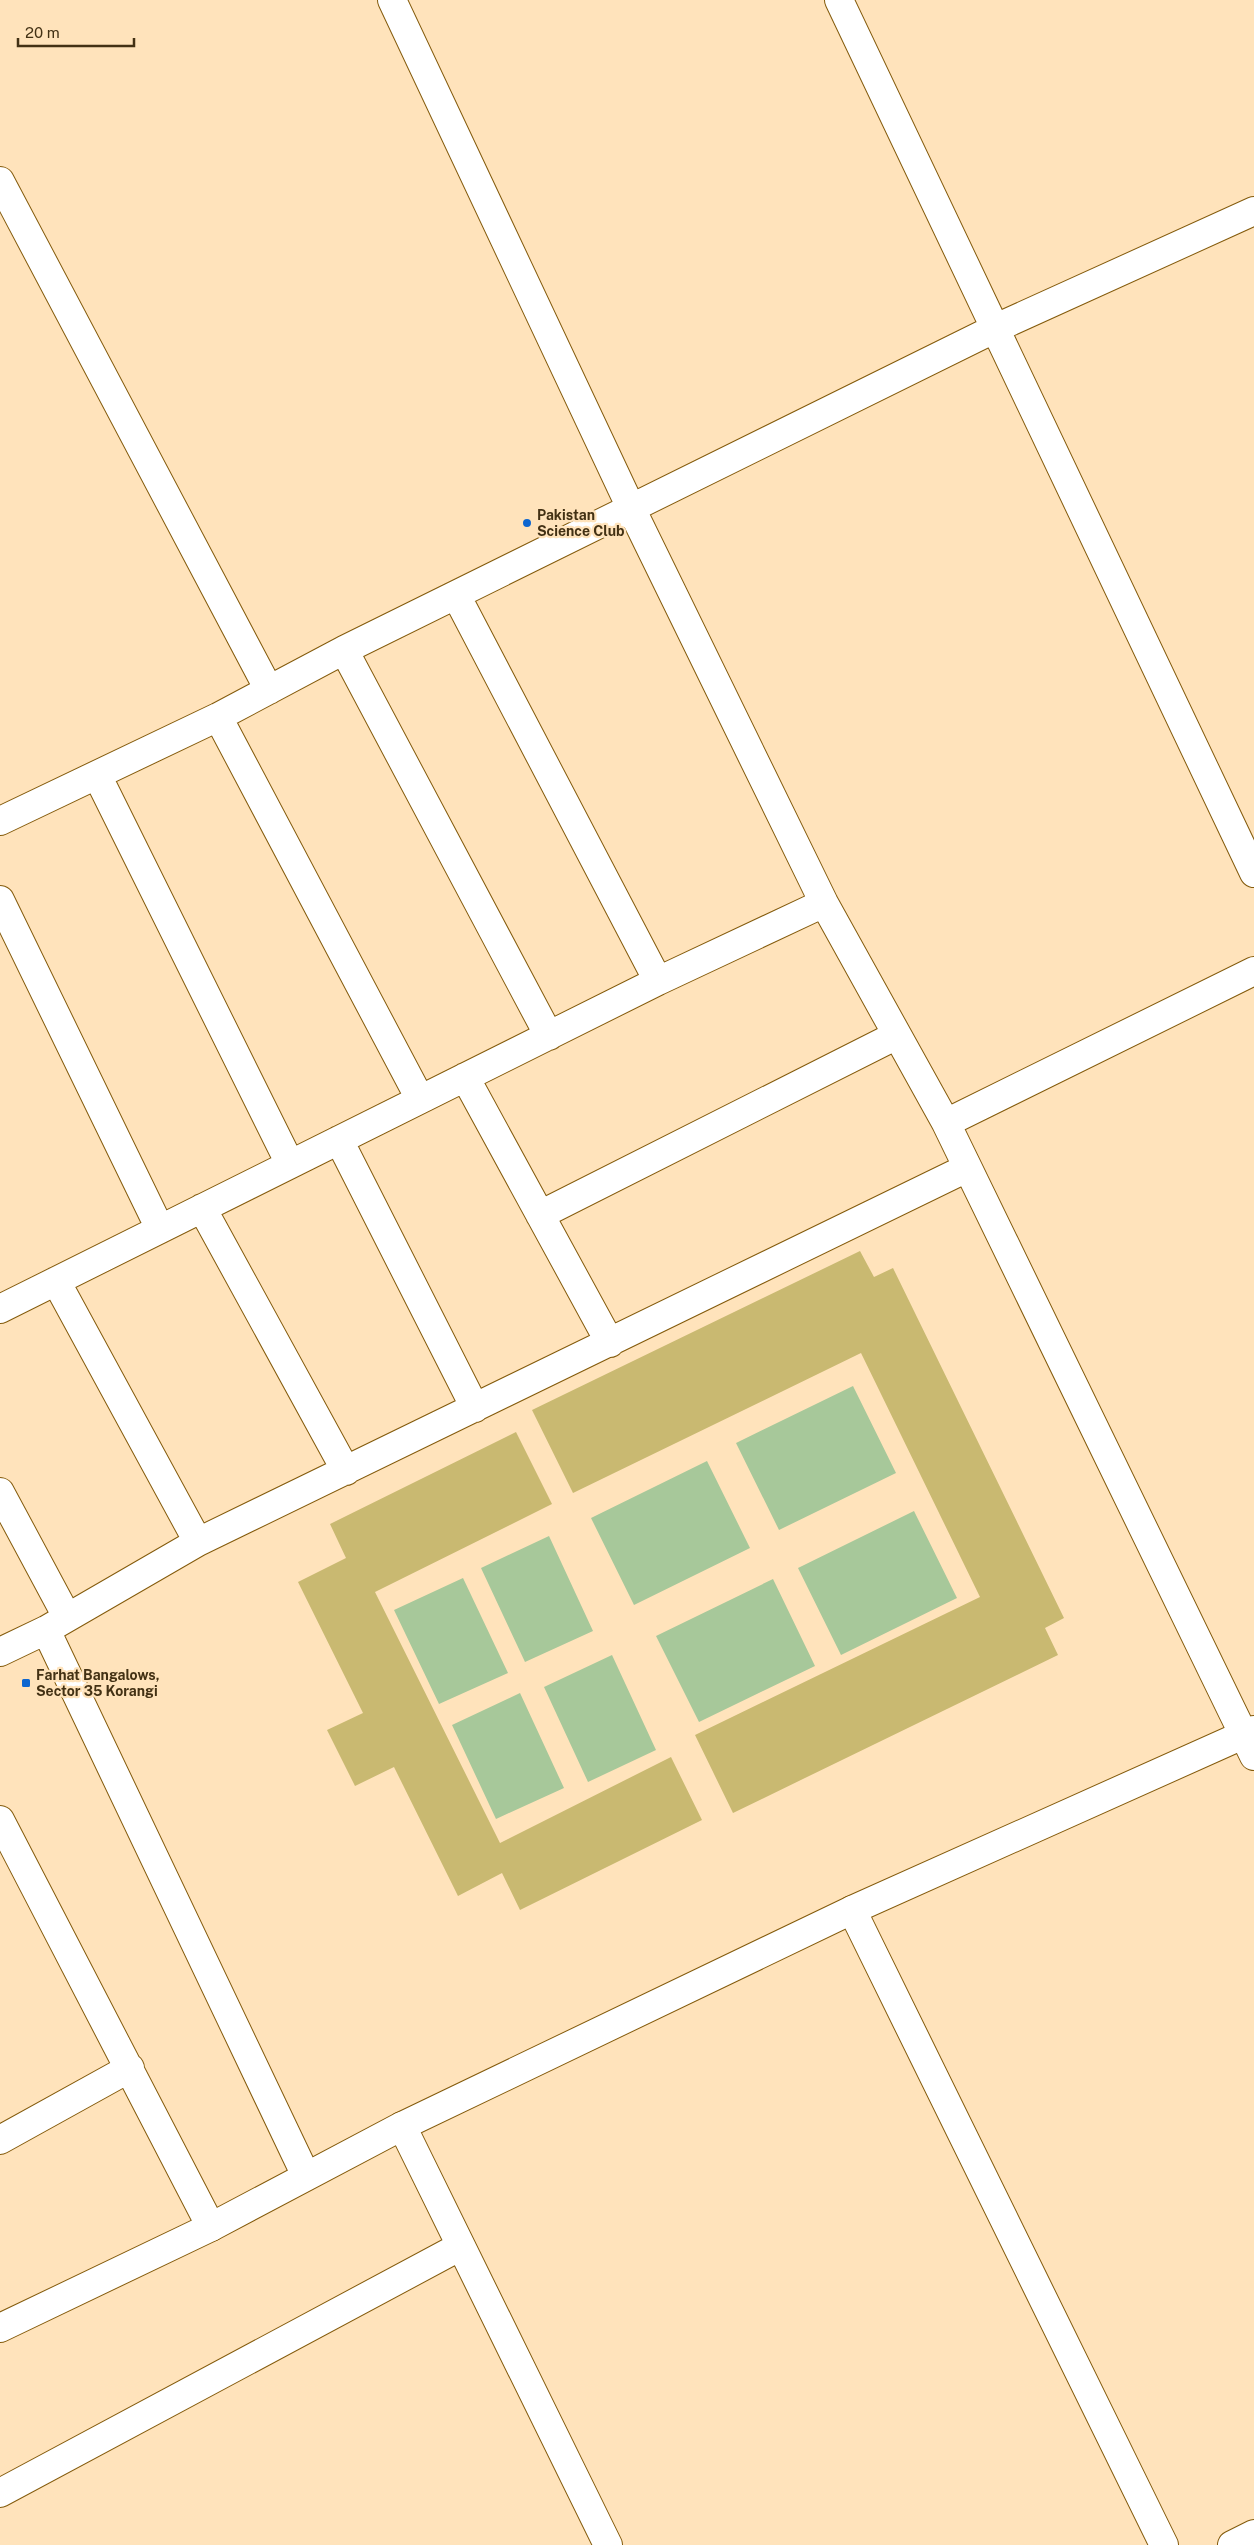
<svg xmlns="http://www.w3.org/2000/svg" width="1254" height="2545" viewBox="0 0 1254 2545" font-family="'Public Sans',sans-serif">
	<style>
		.green { fill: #a7c89a }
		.building { fill: #c9b971 }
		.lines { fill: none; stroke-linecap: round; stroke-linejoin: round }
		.street-casing { stroke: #845b0c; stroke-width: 30 }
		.secondary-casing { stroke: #845b0c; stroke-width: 30 }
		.street { stroke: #fff; stroke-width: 28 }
		.secondary { stroke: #fff; stroke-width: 28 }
		.poi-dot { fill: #0e66cf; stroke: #ffe3bb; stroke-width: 2 }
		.labels { text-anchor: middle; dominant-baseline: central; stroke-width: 4.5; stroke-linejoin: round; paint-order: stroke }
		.poi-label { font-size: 14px; font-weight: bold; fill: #433114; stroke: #ffe3bb; text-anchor: start }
	</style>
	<rect width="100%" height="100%" fill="#ffe3bb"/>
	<!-- green -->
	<path class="green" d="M853,1386l43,87 -117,57 -43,-87z
		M707,1461l43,87 -116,57 -43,-87z
		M914,1511l43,87 -116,57 -43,-87z
		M549,1536l44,95 -68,31 -44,-94z
		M463,1578l45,95 -69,31 -45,-94z
		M773,1579l42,87 -116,56 -43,-86z
		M612,1655l44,95 -68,32 -44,-95z
		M520,1693l44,95 -68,31 -44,-94z"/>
	<!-- building -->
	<path class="building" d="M860,1251l14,26 19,-9 171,350 -19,10 13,27 -325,158 -38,-78 285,-138 -119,-244 -288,140 -41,-83z
		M516,1432l36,72 -177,88 125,251 171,-86 31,63 -182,90 -18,-37 -44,23 -64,-129 -39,19 -28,-56 36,-17 -65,-131 48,-24 -16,-34z"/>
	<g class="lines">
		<defs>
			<path id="street" d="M392,0l239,508 193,395 122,220 308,633
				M839,0l415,873
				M0,181l269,509
				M456,595l202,386
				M344,650l205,386
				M218,717l202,382
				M97,775l193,389
				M0,821l218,-104 126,-67 652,-322 258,-117
				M0,900l160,329
				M465,1077l145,266
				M946,1123l308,-152
				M339,1140l136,268
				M202,1208l144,263
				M540,1215l355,-179
				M56,1281l142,261 769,-374
				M0,1309l658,-328 166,-78
				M0,1492l67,125
				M46,1630l260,546
				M0,1652l46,-22 152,-88
				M0,1820l211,407
				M852,1910l312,635
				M402,2126l206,419
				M0,2140l130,-72
				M0,2493l461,-247
				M1232,2545l22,-11"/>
			<path id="secondary" d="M0,2328l211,-101 191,-101 450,-216 402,-180"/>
		</defs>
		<!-- street casing -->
		<use href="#street" class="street-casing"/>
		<!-- secondary casing -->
		<use href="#secondary" class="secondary-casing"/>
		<!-- street -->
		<use href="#street" class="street"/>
		<!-- secondary -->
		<use href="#secondary" class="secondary"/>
	</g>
	<!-- markers -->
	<g class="poi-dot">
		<circle cx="527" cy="523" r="5"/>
		<rect x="21" y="1678" width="10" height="10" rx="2.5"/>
	</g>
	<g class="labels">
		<!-- poi labels -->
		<g class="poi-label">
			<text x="537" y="515">Pakistan<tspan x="537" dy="16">Science Club</tspan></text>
			<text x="36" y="1675">Farhat Bangalows,<tspan x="36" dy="16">Sector 35 Korangi</tspan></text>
		</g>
	</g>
	<!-- scale -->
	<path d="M18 38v8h116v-8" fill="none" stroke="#433114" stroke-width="2.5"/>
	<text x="25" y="38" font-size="15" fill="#433114" stroke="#ffe3bb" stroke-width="4" paint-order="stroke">20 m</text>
</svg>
